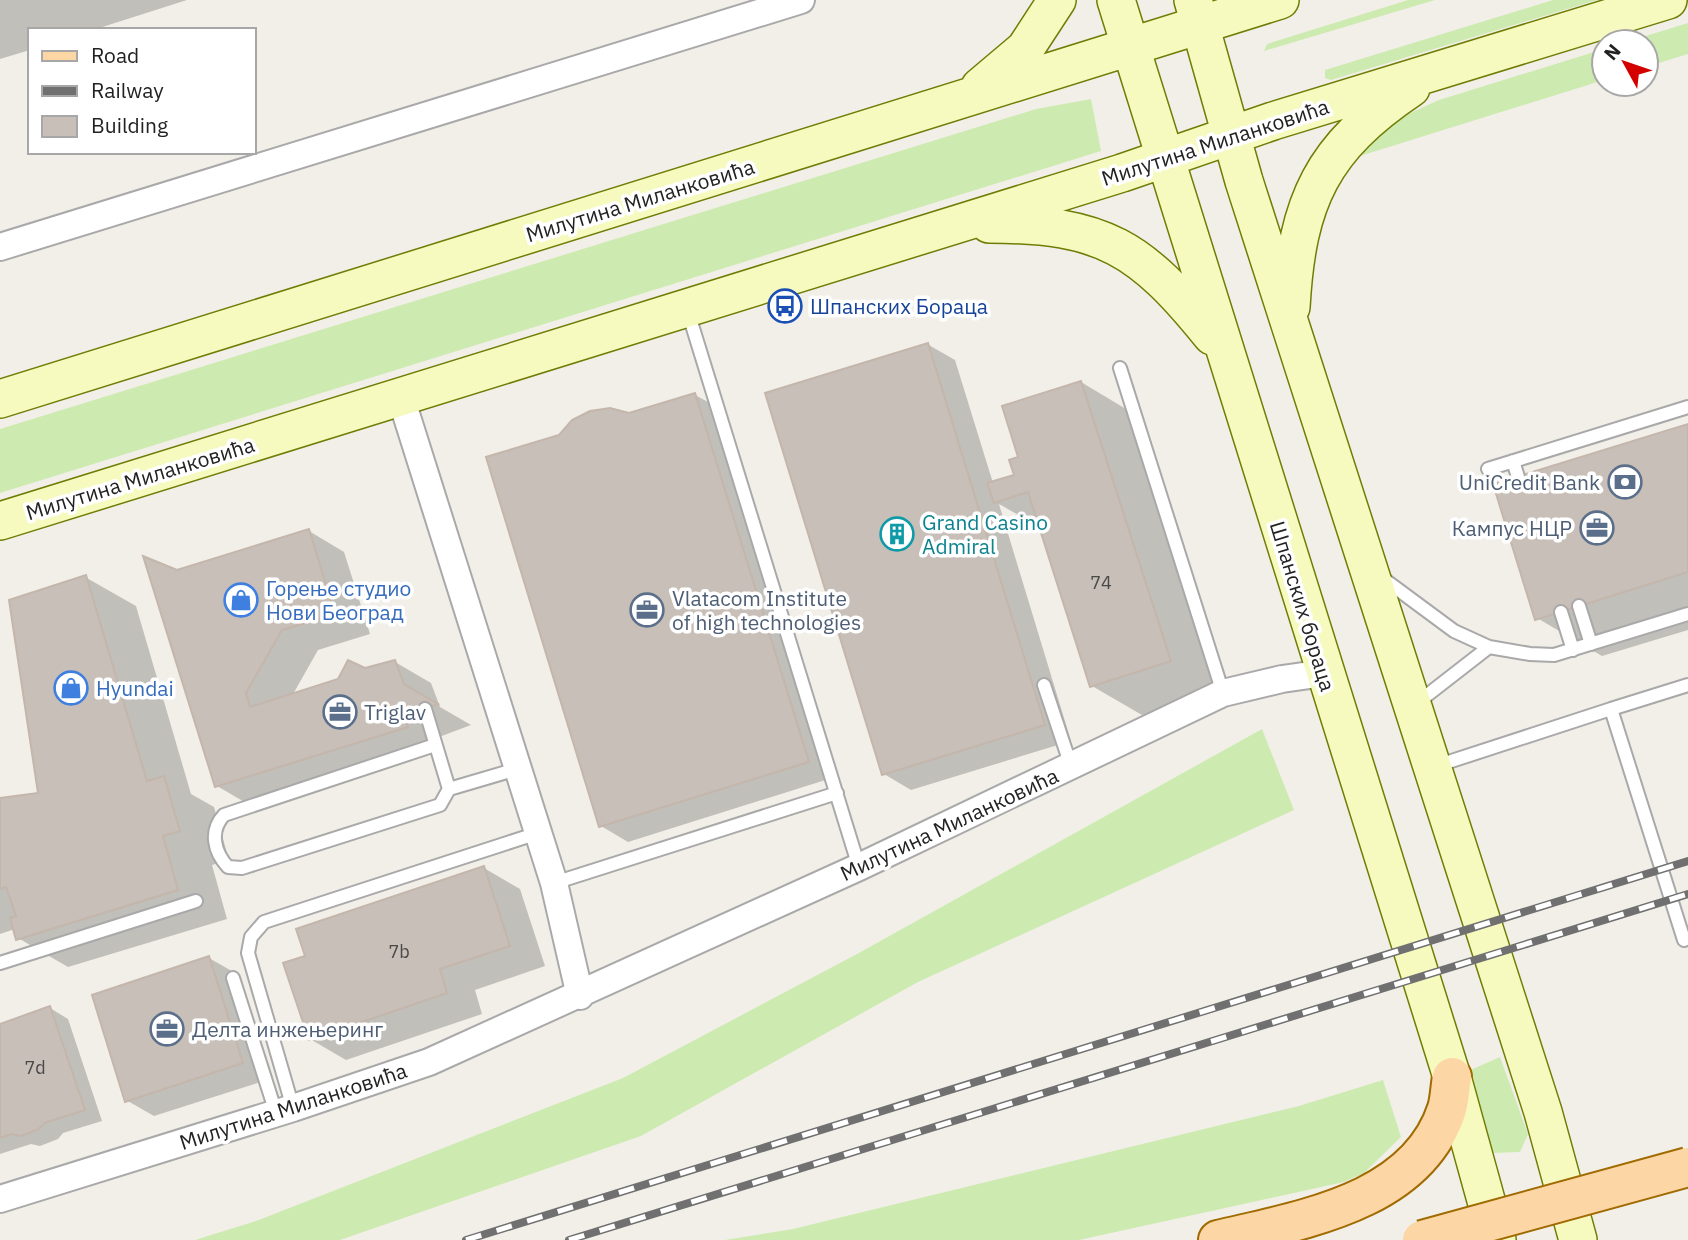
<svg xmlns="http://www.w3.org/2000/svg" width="1688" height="1240" viewBox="0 0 1688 1240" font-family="'IBM Plex Sans',sans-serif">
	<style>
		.grass { fill: #cdebb0 }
		.shadow { fill: #0003 }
		.building { fill: #c7bfb8; stroke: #c4b6ab; stroke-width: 2 }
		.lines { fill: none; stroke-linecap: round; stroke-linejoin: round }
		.lane-casing { stroke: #a9a9a9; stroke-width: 16 }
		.street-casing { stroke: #a9a9a9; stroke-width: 30 }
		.secondary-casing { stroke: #707d05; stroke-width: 40 }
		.primary-casing { stroke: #a06b00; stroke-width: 42 }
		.lane { stroke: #fff; stroke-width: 12 }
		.street { stroke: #fff; stroke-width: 26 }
		.secondary { stroke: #f7fabf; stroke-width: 37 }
		.primary { stroke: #fcd6a4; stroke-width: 38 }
		.rail-casing { stroke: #707070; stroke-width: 8 }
		.rail { stroke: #fff; stroke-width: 5; stroke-dasharray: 16; stroke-linecap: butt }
		.primary-bridge-casing { stroke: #a06b00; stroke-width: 42; stroke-linecap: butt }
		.primary-bridge { stroke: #fcd6a4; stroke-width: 38 }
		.labels { text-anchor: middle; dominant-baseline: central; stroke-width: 7; stroke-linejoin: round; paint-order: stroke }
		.number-label { font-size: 18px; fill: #4b4948 }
		.street-label { font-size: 21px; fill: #222; stroke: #fff }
		.transit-label { font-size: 21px; fill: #164399; stroke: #fff; text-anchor: start }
		.service-label { font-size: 21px; fill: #4e5e75; stroke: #fff; text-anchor: start }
		.culture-label { font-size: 21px; fill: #0d838f; stroke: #fff; text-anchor: start }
		.shop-label { font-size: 21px; fill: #366cbe; stroke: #fff; text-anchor: start }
	</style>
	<rect width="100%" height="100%" fill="#f2efe9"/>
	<!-- grass -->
	<path class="grass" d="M1408,0h27l-171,51 3,-7z
		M1553,0h44l-266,80 -6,-2v-8z
		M1688,23v31l-42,13v-25h-20z
		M1604,49v31l-260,81 42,-37 53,-24z
		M1091,99l10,52 -1101,342v-64l1036,-320z
		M1262,729l32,81 -376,172 -277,154 -301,104h-145l61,-19 367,-143 234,-124z
		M1500,1057l28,77 -8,18 -27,1 -27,-81z
		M1383,1080l18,57 -37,36 -20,9 -265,58h-354l68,-11 506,-123z"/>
	<!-- shadow -->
	<path class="shadow" d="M0,0h187l-94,30h-63v20l-30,9z
		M927,344l28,16 38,123 23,-7 4,-18 61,-76 50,30 89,278 -78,25 -50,-29 -51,-158 -42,-24 72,237 -160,49 -27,-16z
		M695,395l28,15 112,367 -207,65 -27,-16 -41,-390z
		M1688,426v204l-86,26 -65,-38z
		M309,531l35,21 26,82 -52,16 -26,46 103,-34 36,21 9,24 31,18 -218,82 -36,-21 -40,-215z
		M85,577l51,29 55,188 23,13 15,53 -17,5 15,54 -159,48 -50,-29 -3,-9 -15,5v-134l40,-5z
		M484,868l36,21 25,77 -70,24 7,24 -136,46 -36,-21 -3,-82z
		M209,958l28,16 33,105 -116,37 -28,-16z
		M50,1008l18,11 34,102 -39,12 -5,6 -18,7 -9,-2 -31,10v-128z"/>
	<!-- building -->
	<path class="building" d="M928,343l117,382 -163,50 -117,-382z
		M1081,381l90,280 -81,26 -62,-195 -34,11 -7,-20 27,-8 -5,-15 9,-3 -16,-51z
		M695,393l114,369 -210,65 -113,-370 73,-22 13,-15 18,-9 20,-3 19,5z
		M1688,424v148l-153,48 -42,-136z
		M309,529l26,85 -53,16 -36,63 4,14 88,-28 10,-19 17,8 30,-8 9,24 34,20 -34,12 4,11 -193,60 -72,-231 34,14z
		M86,575l61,206 17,-5 16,55 -17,5 15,54 -162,50 -6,-22 6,-2 -10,-29 -6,2v-91l38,-5 -29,-193z
		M484,866l26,80 -70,23 7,24 -138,47 -26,-77 22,-7 -9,-27z
		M209,956l34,107 -118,39 -33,-107z
		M50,1006l35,104 -41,13 -5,6 -18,7 -10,-2 -11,4v-114z"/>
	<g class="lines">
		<defs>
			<path id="lane" d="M688,312l171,555
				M1120,368l103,325
				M1513,461l5,16
				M1488,469l200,-62
				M1381,577l73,54 35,16 41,7 24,1 134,-41
				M1579,606l12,38
				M1561,612l12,38
				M1044,685l27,81
				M1688,685l-77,24 73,231 4,-2
				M1417,703l72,-56
				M425,709l24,80 -9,16 -198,63 -14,-1c-14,-15 -19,-36 -4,-52l211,-70
				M1436,766l175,-57
				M449,789l68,-20
				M554,883l283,-90
				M0,963l196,-62
				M233,978l43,135
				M293,1108l-45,-155 3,-16 13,-15 274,-89"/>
			<path id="street" d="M0,247l801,-247
				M401,398l153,485 26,113
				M0,1199l293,-91 136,-46 430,-195 364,-174 59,-14 42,-6"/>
			<path id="secondary" d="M1116,0l336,1077 45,163
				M1193,0l51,181 299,931 35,128
				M980,87l45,-38 32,-49
				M989,224c115,0 152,24 223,112
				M1291,307c6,-107 31,-159 120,-219
				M0,399l1280,-399
				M0,521l1122,-348 151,-52 395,-121"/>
			<path id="primary" d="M1218,1240c82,-20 199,-37 229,-131 3,-10 3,-21 5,-32"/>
		</defs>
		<!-- lane casing -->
		<use href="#lane" class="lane-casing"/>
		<!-- street casing -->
		<use href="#street" class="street-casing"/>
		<!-- secondary casing -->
		<use href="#secondary" class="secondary-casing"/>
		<!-- primary casing -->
		<use href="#primary" class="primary-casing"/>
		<!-- lane -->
		<use href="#lane" class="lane"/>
		<!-- street -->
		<use href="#street" class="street"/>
		<!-- secondary -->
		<use href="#secondary" class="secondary"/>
		<!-- primary -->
		<use href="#primary" class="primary"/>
		<defs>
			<path id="rail" d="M466,1240l1222,-379
				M569,1240l1119,-346"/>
		</defs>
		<!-- rail casing -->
		<use href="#rail" class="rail-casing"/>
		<!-- rail -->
		<use href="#rail" class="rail"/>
		<defs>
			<path id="primary-bridge" d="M1422,1240l266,-73"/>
		</defs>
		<!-- primary-bridge casing -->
		<use href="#primary-bridge" class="primary-bridge-casing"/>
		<!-- primary-bridge -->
		<use href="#primary-bridge" class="primary-bridge"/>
	</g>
	<!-- icons -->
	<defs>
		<symbol id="bus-ring" viewBox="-11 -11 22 22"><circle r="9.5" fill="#fff" stroke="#1a4fb4" stroke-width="1.5"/><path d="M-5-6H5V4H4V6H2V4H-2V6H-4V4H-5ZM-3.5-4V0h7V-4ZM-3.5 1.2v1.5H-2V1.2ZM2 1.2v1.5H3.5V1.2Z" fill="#1a4fb4"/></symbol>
		<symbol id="bank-ring" viewBox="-11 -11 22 22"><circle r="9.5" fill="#fff" stroke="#5c6f8a" stroke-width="1.5"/><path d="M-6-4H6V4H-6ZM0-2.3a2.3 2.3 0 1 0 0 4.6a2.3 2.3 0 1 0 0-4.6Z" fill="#5c6f8a"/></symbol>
		<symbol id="office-ring" viewBox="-11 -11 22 22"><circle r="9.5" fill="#fff" stroke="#5c6f8a" stroke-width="1.5"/><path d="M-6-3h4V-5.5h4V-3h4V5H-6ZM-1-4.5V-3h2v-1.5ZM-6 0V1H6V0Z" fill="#5c6f8a"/></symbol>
		<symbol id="building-ring" viewBox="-11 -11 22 22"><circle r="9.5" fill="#fff" stroke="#0f9aa8" stroke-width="1.5"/><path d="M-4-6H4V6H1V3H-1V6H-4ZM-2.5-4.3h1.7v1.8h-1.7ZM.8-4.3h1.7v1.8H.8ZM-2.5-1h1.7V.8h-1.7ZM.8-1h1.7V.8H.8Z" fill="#0f9aa8"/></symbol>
		<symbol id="shop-ring" viewBox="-11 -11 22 22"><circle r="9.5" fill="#fff" stroke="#3f7fe0" stroke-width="1.5"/><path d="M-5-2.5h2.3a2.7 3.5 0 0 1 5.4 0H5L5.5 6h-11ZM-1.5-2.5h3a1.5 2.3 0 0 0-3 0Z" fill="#3f7fe0"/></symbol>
	</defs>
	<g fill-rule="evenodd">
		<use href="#bus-ring" x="766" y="287" width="38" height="38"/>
		<use href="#bank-ring" x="1606" y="463" width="38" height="38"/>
		<use href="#office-ring" x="1578" y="509" width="38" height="38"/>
		<use href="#building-ring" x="878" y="515" width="38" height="38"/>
		<use href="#shop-ring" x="222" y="581" width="38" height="38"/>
		<use href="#office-ring" x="628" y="591" width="38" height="38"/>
		<use href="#shop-ring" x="52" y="669" width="38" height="38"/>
		<use href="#office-ring" x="321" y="693" width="38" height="38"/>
		<use href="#office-ring" x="148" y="1010" width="38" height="38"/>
	</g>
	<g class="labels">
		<!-- number labels -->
		<g class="number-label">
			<text x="1101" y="582">74</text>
			<text x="399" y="951">7b</text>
			<text x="35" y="1067">7d</text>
		</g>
		<!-- street labels -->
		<g class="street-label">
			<text transform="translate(1215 142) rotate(-18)">Милутина Миланковића</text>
			<text transform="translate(640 200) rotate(-17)">Милутина Миланковића</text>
			<text transform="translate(140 478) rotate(-17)">Милутина Миланковића</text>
			<text transform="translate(1303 606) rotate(73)">Шпанских бораца</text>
			<text transform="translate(949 824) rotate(-25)">Милутина Миланковића</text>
			<text transform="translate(293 1106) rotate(-18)">Милутина Миланковића</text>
		</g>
		<!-- transit labels -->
		<g class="transit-label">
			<text x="810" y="306">Шпанских Бораца</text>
		</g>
		<!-- service labels -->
		<g class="service-label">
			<text x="1600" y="482" text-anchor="end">UniCredit Bank</text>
			<text x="1572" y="528" text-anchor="end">Кампус НЦР</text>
			<text x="672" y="598">Vlatacom Institute<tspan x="672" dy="24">of high technologies</tspan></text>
			<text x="364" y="712">Triglav</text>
			<text x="192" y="1029">Делта инжењеринг</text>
		</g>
		<!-- culture labels -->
		<g class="culture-label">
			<text x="922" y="522">Grand Casino<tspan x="922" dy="24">Admiral</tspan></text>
		</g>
		<!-- shop labels -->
		<g class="shop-label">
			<text x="266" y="588">Горење студио<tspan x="266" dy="24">Нови Београд</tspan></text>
			<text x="96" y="688">Hyundai</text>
		</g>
	</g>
	<!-- legend -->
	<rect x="28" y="28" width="228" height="126" fill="#ffffff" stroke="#a7a7a7" stroke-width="2"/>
	<rect x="42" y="51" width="35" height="10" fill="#fcd6a4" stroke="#a7a7a7" stroke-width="2"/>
	<text x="91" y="63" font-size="21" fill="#222222">Road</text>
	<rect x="42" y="86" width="35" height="10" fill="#707070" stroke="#a7a7a7" stroke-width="2"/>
	<text x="91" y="98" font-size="21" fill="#222222">Railway</text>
	<rect x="42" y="116" width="35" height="21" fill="#c7bfb8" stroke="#a7a7a7" stroke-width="2"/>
	<text x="91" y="133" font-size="21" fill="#222222">Building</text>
	<!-- north arrow -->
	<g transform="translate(1625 63) rotate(310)"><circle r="33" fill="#ffffff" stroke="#a7a7a7" stroke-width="2"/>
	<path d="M0-5L12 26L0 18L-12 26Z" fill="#d40000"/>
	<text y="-10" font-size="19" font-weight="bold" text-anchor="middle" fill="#222222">N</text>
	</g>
</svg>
